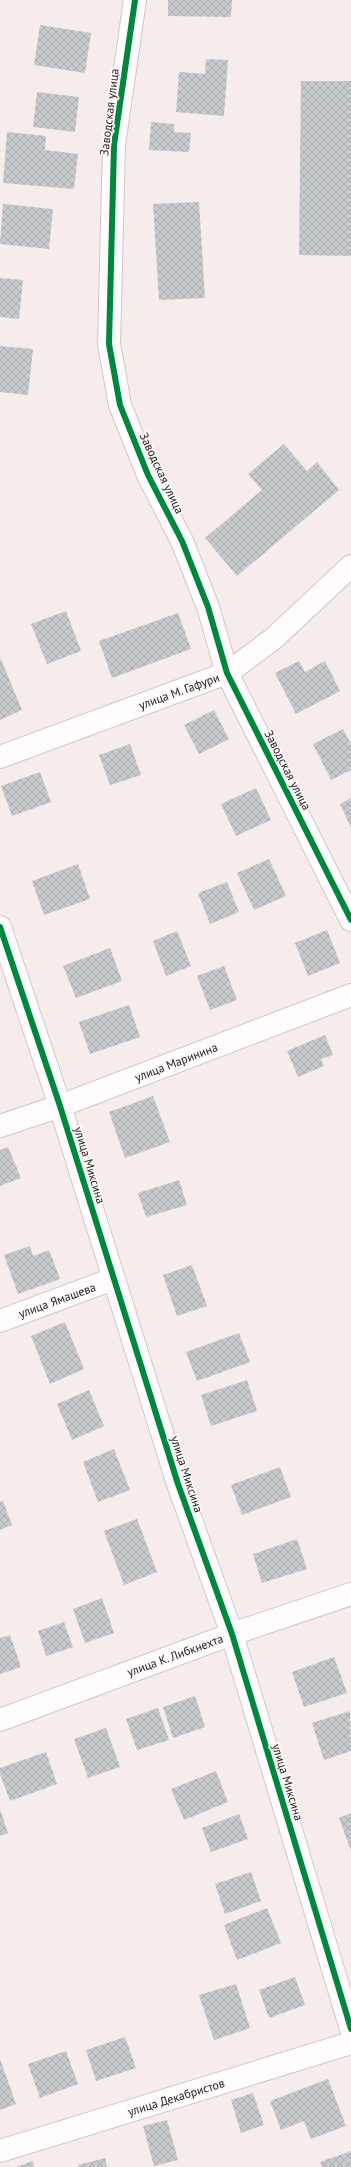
<svg xmlns="http://www.w3.org/2000/svg" width="351" height="2167" viewBox="0 0 351 2167" font-family="'PT Sans',sans-serif">
	<style>
		.building { fill: url(#building-cross-hatch) }
		.lines { fill: none; stroke-linecap: round; stroke-linejoin: round }
		.minor-casing { stroke: #d3c7c6; stroke-width: 24 }
		.minor { stroke: #fefcfc; stroke-width: 22 }
		.cycleway-casing { stroke: #fafafa; stroke-width: 8 }
		.cycleway { stroke: #00873e; stroke-width: 6 }
		.labels { text-anchor: middle; dominant-baseline: central; stroke-width: 3.5; stroke-linejoin: round; paint-order: stroke }
		.street-label { font-size: 12px; fill: #261717; stroke: #fafafa }
	</style>
	<defs>
		<pattern id="building-cross-hatch" width="8" height="8" patternUnits="userSpaceOnUse"><rect width="8" height="8" fill="#c6cacc"/><path d="M0 0l8 8M0 8l8-8" fill="none" stroke="#aaadae"/></pattern>
	</defs>
	<rect width="100%" height="100%" fill="#f6eceb"/>
	<!-- building -->
	<path class="building" d="M168,0h64l-1,17 -63,-1z
		M40,25l51,8 -6,40 -51,-8z
		M206,59l22,1 -4,56 -48,-4 3,-40 26,2z
		M301,81h50v175l-52,-1z
		M37,92l42,5 -4,35 -42,-5z
		M151,122l23,2v8l17,1 -2,19 -40,-2z
		M7,132l39,4 -1,14 33,4 -4,35 -71,-6z
		M199,202l6,96 -46,2 -6,-96z
		M3,204l50,5 -4,40 -49,-5z
		M0,278l23,2 -4,39 -19,-2z
		M0,346l33,3 -5,46 -28,-3z
		M284,444l23,27 10,-9 22,28 -102,86 -32,-38 57,-48 -14,-16z
		M66,611l15,40 -34,13 -16,-40z
		M178,613l13,36 -79,29 -13,-37z
		M0,657l22,53 -22,10z
		M299,661l6,11 20,-11 15,30 -44,23 -21,-41z
		M214,710l15,29 -30,15 -15,-29z
		M343,729l8,15v26l-20,10 -18,-36z
		M130,744l11,31 -31,10 -11,-30z
		M40,772l11,30 -39,14 -11,-30z
		M256,788l15,32 -35,16 -15,-32z
		M351,798v30l-11,-24z
		M269,859l17,37 -32,14 -17,-37z
		M78,864l12,35 -46,16 -12,-34z
		M227,882l12,30 -29,12 -12,-31z
		M327,930l13,33 -32,13 -13,-33z
		M177,931l14,35 -25,10 -13,-35z
		M110,948l12,33 -46,17 -13,-32z
		M224,966l13,34 -27,10 -13,-34z
		M129,1005l11,32 -50,17 -11,-32z
		M325,1035l8,20 -12,4 3,7 -26,11 -11,-26z
		M153,1096l17,46 -45,16 -16,-46z
		M8,1147l13,31 -21,8v-36z
		M179,1180l8,25 -41,12 -8,-24z
		M30,1246l3,10 16,-6 11,29 -42,15 -14,-39z
		M192,1265l15,41 -30,10 -14,-41z
		M65,1322l19,47 -34,15 -19,-48z
		M239,1333l11,29 -53,19 -11,-29z
		M247,1380l10,31 -46,15 -10,-31z
		M89,1390l15,36 -32,14 -15,-36z
		M114,1449l16,41 -32,12 -15,-40z
		M280,1467l11,30 -49,18 -11,-30z
		M3,1501l9,24 -12,5v-28z
		M137,1519l20,53 -33,13 -20,-54z
		M297,1539l10,30 -45,14 -9,-29z
		M102,1598l12,35 -29,10 -12,-34z
		M64,1622l9,25 -27,9 -8,-25z
		M10,1635l11,32 -21,7v-36z
		M334,1657l13,36 -43,14 -12,-35z
		M195,1696l10,31 -32,11 -10,-31z
		M158,1708l11,32 -32,10 -11,-31z
		M350,1711l1,40 -27,9 -12,-37z
		M106,1728l14,39 -32,11 -14,-39z
		M46,1752l11,32 -47,17 -10,-27v-6z
		M216,1771l12,31 -44,18 -13,-31z
		M0,1809l8,24 -8,3z
		M351,1813v38l-12,-33z
		M239,1814l9,25 -37,13 -9,-24z
		M251,1872l10,29 -36,13 -10,-30z
		M267,1908l14,35 -44,17 -13,-35z
		M295,1977l10,28 -36,13 -10,-28z
		M236,1984l14,44 -36,12 -15,-45z
		M125,2037l11,31 -40,13 -10,-31z
		M66,2051l12,33 -38,14 -12,-34z
		M0,2059l16,45 -16,6z
		M328,2079l18,47 -35,13 -7,-18 -23,9 -11,-29z
		M253,2093l11,32 -23,8 -10,-33z
		M167,2120l11,40 -24,6 -11,-40z
		M351,2151v16h-29l-2,-5z
		M105,2158l2,9h-28l-1,-2z
		M33,2161l1,6h-18z"/>
	<g class="lines">
		<defs>
			<path id="minor" d="M135,0l-21,145 -5,199 11,61 28,70 34,66 26,66 19,66 124,247
				M0,757l227,-84 46,-34 78,-73
				M0,927l60,179 118,378 54,150 119,395
				M0,1126l60,-20 291,-111
				M0,1321l113,-42
				M0,1720l232,-86 119,-40
				M0,2151l351,-108"/>
		</defs>
		<!-- minor casing -->
		<use href="#minor" class="minor-casing"/>
		<!-- minor -->
		<use href="#minor" class="minor"/>
		<defs>
			<path id="cycleway" d="M135,0l-21,145 -5,199 11,61 28,70 34,66 26,66 19,66 124,247
				M0,927l60,179 118,378 54,150 119,395"/>
		</defs>
		<!-- cycleway casing -->
		<use href="#cycleway" class="cycleway-casing"/>
		<!-- cycleway -->
		<use href="#cycleway" class="cycleway"/>
	</g>
	<g class="labels">
		<!-- street labels -->
		<g class="street-label">
			<text transform="translate(109 112) rotate(-83)">Заводская улица</text>
			<text transform="translate(162 473) rotate(65)">Заводская улица</text>
			<text transform="translate(179 691) rotate(-20)">улица М. Гафури</text>
			<text transform="translate(288 770) rotate(63)">Заводская улица</text>
			<text transform="translate(176 1062) rotate(-21)">улица Маринина</text>
			<text transform="translate(90 1165) rotate(73)">улица Миксина</text>
			<text transform="translate(57 1300) rotate(-20)">улица Ямашева</text>
			<text transform="translate(187 1474) rotate(72)">улица Миксина</text>
			<text transform="translate(175 1655) rotate(-20)">улица К. Либкнехта</text>
			<text transform="translate(288 1782) rotate(73)">улица Миксина</text>
			<text transform="translate(176 2097) rotate(-17)">улица Декабристов</text>
		</g>
	</g>
</svg>
